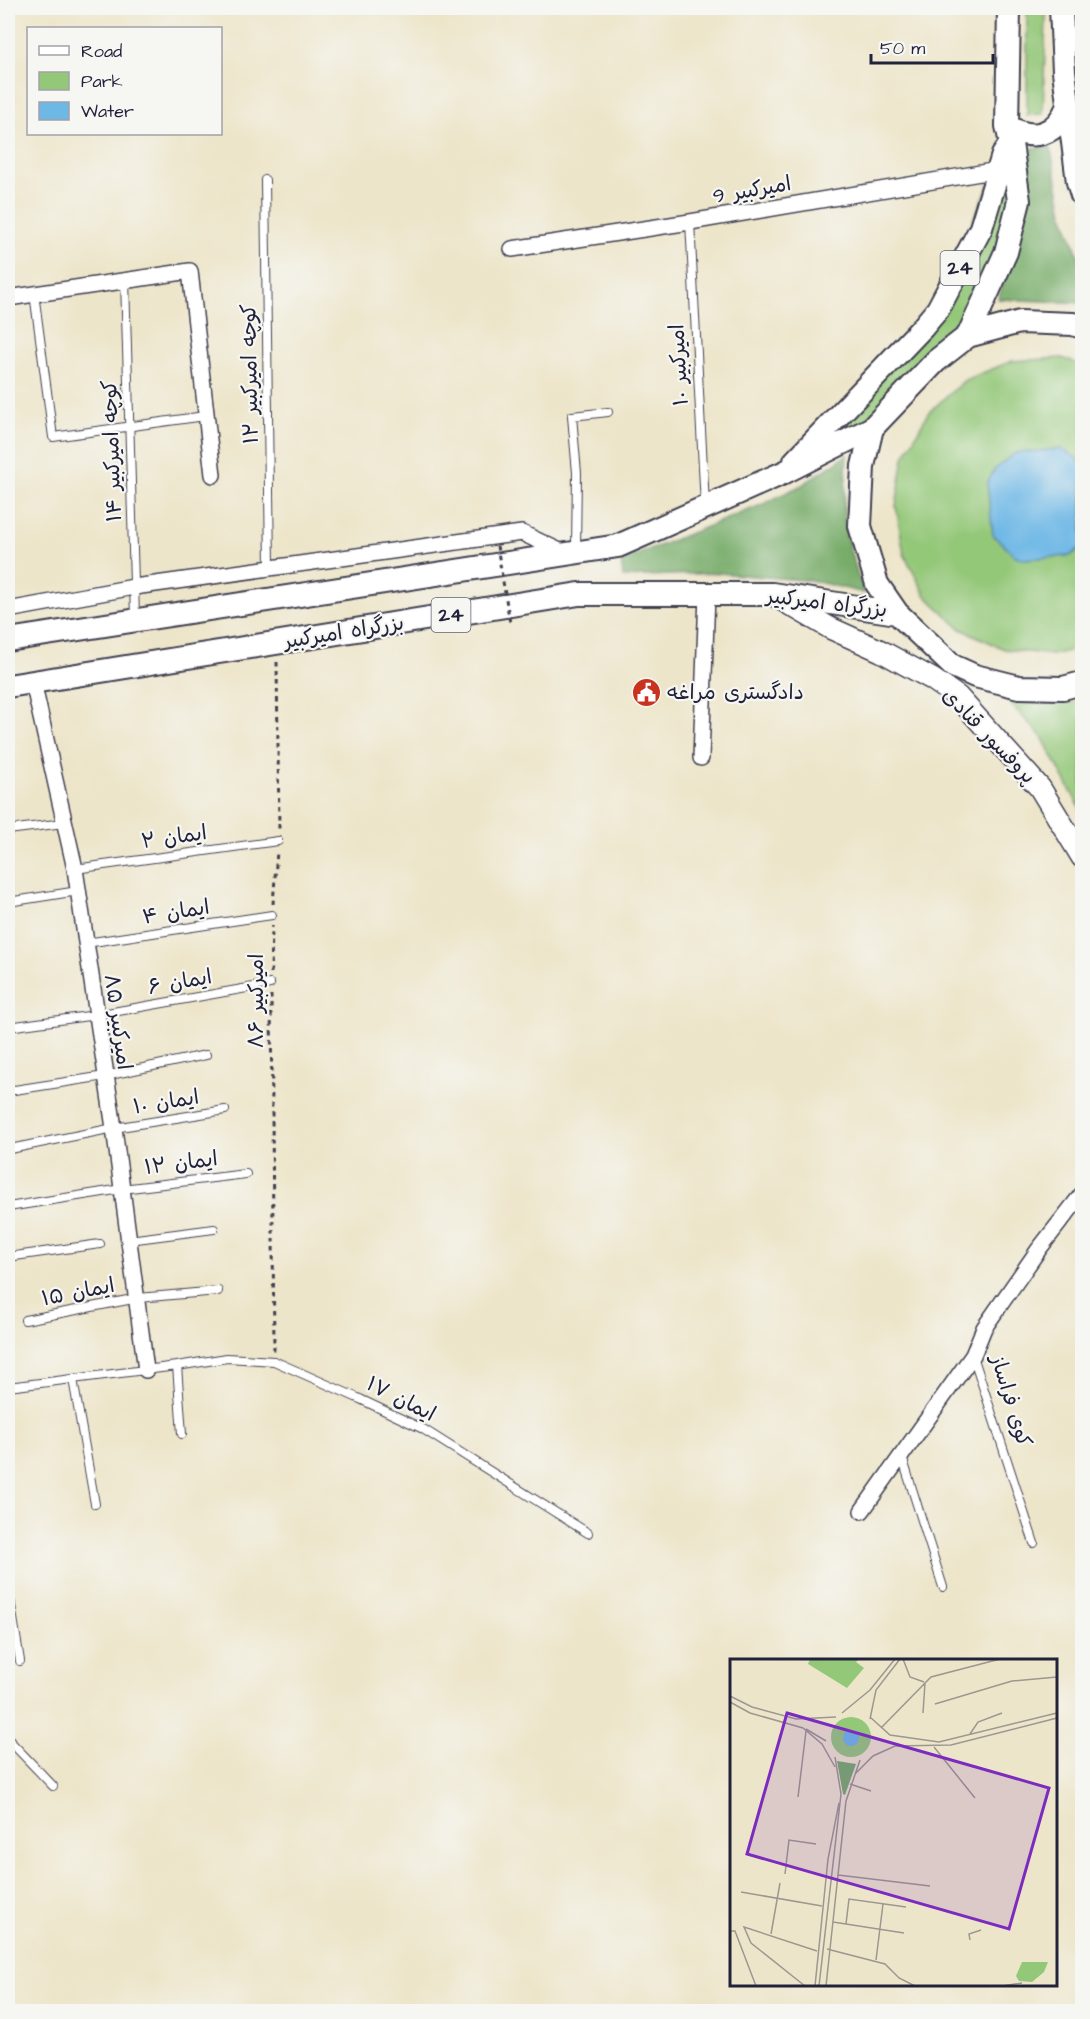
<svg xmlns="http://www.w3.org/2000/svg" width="1090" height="2019" viewBox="0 0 1090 2019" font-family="'Architects Daughter','Playpen Sans Arabic',sans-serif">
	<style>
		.green { fill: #94c879; stroke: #5b755a; stroke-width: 1.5 }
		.forest { fill: #77ac69; stroke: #4c6752; stroke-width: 1.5 }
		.water { fill: #6eb8e6; stroke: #486d90; stroke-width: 1.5 }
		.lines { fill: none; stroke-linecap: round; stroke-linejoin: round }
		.lane-casing { stroke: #403f50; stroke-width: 10 }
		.street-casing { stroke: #403f50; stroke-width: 18 }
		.secondary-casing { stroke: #403f50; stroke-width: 24 }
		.primary-casing { stroke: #403f50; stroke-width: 26 }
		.path { stroke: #403f50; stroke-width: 3; stroke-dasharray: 4.5 4.5; stroke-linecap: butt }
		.lane { stroke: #fff; stroke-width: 8 }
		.street { stroke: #fff; stroke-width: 15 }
		.secondary { stroke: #fff; stroke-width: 21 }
		.primary { stroke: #fff; stroke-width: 22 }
		.path-bridge { stroke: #403f50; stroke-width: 3; stroke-dasharray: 4.5 4.5; stroke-linecap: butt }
		.labels { text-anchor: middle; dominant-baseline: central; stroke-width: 4.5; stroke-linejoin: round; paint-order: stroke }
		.shield { fill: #f6f6f2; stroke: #626272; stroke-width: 1.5 }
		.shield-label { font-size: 20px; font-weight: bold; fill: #22223b }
		.street-label { font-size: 21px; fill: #22223b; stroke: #f6f6f2 }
		.poi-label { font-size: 21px; fill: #22223b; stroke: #f6f6f2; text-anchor: start }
		.inset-road { fill: none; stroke: #9c9790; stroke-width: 1.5 }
		.view { fill: #7b2cbf; fill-opacity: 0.15; stroke: #7b2cbf; stroke-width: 3 }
		.inset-edge { fill: none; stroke: #22223b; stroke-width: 3 }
	</style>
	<rect width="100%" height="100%" fill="#f6f6f2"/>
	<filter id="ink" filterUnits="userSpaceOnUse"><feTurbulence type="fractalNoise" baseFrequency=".0167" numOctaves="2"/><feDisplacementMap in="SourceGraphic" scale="12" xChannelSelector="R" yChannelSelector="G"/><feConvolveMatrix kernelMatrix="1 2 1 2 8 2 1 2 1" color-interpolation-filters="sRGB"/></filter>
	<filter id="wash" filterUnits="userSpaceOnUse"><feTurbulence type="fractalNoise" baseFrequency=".008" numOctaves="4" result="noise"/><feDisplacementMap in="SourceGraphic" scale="24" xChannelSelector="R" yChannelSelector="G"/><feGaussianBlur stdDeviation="1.35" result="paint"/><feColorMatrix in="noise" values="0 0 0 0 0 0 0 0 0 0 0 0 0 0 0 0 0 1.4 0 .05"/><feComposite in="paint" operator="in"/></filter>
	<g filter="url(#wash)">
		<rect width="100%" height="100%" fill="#ede5c9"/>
		<!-- green -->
		<path class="green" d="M1027,8h24l-5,7 -3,99 -16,1z
			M1003,155l16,46 -51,135 -96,92 -89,45 140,-146z
			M1062,358l20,7v283l-30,7 -48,-6 -43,-20 -35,-33 -22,-42 -8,-48 8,-49 24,-44 37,-33 47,-19z
			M1004,697c25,5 53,10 78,4v111l-40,-75z"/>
		<!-- forest -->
		<path class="forest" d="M1050,146l14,71 18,48v38l-84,-4 21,-58 7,-45 -2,-47z
			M847,455l-3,57 5,35 15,46 -50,-12 -96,-8 -95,4 -2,-16 138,-55 43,-21z"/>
		<!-- water -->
		<path class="water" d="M1060,449l11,5 11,9v84l-12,9 -47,3 -9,-4 -21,-20 -6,-52 8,-14 20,-16z"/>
	</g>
	<g filter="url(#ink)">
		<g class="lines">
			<defs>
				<path id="lane" d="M265,180l5,388
					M690,222l15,283
					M125,280l10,337
					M34,293l19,144 152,-21
					M576,549l1,-76 -5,-57 36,-4
					M8,830l56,-7
					M75,869l203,-28
					M8,902l70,-11
					M86,943l186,-28
					M8,1027l88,-12 174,-31
					M8,1091l97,-15 101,-21
					M10,1149l104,-21 111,-18
					M8,1207l114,-18 124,-15
					M129,1240l85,-11
					M8,1257l92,-13
					M25,1320l113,-22 80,-7
					M973,1356l61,187
					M177,1366l5,68
					M73,1379l22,125
					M8,1387l169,-21 50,-8 47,3 86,38 63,30 165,104
					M902,1457l41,130
					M8,1587l12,74
					M8,1739l45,47"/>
				<path id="street" d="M512,249l178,-27 308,-52
					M8,298l182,-27 23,204
					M8,610l126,-23 388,-54 44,21
					M33,682l42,187 39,259 32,242
					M701,758l6,-164
					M862,1511l111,-156 11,-27 55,-79 43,-55"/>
				<path id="secondary" d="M775,596l55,32 51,23 51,28 26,18 82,91 42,69"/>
				<path id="primary" d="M1061,8l3,63 14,111 4,13
					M1007,126c27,16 49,9 61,-20
					M1082,327l-9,-3 -53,-2 -52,14 -32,25 -64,67 -9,38 -3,60 17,58 20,29 56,53 22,10 44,11 44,1 19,-5
					M968,336l38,-84 13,-51 -8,-58
					M795,461l128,-134 15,-18 43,-81 22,-73 8,-12 -4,-17 2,-118
					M8,640l610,-94 165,-73 89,-45
					M8,686l571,-92h193l125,19"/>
			</defs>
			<!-- lane casing -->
			<use href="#lane" class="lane-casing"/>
			<!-- street casing -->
			<use href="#street" class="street-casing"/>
			<!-- secondary casing -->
			<use href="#secondary" class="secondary-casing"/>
			<!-- primary casing -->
			<use href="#primary" class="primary-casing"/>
			<!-- path -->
			<path class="path" d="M277,662l2,167
				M273,904l4,-53
				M271,973l1,-47
				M271,995l3,356"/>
			<!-- lane -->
			<use href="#lane" class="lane"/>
			<!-- street -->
			<use href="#street" class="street"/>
			<!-- secondary -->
			<use href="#secondary" class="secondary"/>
			<!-- primary -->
			<use href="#primary" class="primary"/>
			<!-- path-bridge -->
			<path class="path-bridge" d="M497,546l13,77"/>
		</g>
	</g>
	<!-- icons -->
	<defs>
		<symbol id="civic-disc" viewBox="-11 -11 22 22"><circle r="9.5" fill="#c8321e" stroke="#f6f6f2"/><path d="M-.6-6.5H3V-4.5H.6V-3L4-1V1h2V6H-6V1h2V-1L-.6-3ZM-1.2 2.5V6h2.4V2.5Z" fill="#fff"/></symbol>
	</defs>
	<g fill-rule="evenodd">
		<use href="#civic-disc" x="630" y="676" width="33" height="33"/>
	</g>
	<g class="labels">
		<!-- shield labels -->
		<g class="shield">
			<rect x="940.5" y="251" width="39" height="34" rx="4.5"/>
			<rect x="431.5" y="598" width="39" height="34" rx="4.5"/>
		</g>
		<g class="shield-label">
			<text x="960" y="268">24</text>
			<text x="451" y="615">24</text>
		</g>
		<!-- street labels -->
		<g class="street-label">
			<text transform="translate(752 190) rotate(-10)">امیرکبیر 9</text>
			<text transform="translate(679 365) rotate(-93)">امیرکبیر ۱۰</text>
			<text transform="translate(250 374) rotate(-91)">کوچه امیرکبیر ۱۲</text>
			<text transform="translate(112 451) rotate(-92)">کوچه امیرکبیر ۱۴</text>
			<text transform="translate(827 603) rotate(7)">بزرگراه امیرکبیر</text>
			<text transform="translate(344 632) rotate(-9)">بزرگراه امیرکبیر</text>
			<text transform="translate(989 736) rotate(46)">پروفسور قنادی</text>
			<text transform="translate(174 837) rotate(-8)">ایمان ۲</text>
			<text transform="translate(176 912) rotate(-9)">ایمان ۴</text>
			<text transform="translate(180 982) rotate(-10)">ایمان ۶</text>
			<text transform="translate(256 1001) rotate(-90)">امیرکبیر ۸۶</text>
			<text transform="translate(118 1022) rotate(82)">امیرکبیر ۸۵</text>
			<text transform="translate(166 1102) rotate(-9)">ایمان ۱۰</text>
			<text transform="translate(181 1163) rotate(-7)">ایمان ۱۲</text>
			<text transform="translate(78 1292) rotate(-11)">ایمان ۱۵</text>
			<text transform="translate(401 1399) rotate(27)">ایمان ۱۷</text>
			<text transform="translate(1011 1401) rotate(73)">کوی فراساز</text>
		</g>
		<!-- poi labels -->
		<g class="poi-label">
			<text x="667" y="692">دادگستری مراغه</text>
		</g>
	</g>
	<!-- overview -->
	<g transform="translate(730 1659)">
		<rect width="327" height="327" fill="#ede5c9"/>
		<path d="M80,0h49l-3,3 8,6 -17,20 -39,-24zM101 78a20 20 0 1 1 40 0a20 20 0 1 1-40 0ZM292,303h26l-4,10 -12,10 -13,-1 -3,-5z" fill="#94c879"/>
		<path d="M107,102l19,3 -11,31 -2,-1z" fill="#77ac69"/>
		<path d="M113 79a8 8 0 1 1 16 0a8 8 0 1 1-16 0Z" fill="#6eb8e6"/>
		<path class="inset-road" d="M173,0l7,18 14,5M0,37l22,11 44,12 40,-2M0,43l20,11 53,15 19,16 13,23M205,45l77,-23 45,-4M112,54l28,-23 25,-31M193,54l2,-30M140,58l20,18 49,7 118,-29M140,60l6,-29 24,-31M151,69l50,-51 69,-18M76,70l20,12M240,75l8,-12 24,-9M204,88l41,51M125,115l18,-18 22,-10 56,-1 106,-27M120,125l21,7M68,138l8,-66M55,215l4,-34 27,4M108,216l92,11M11,233l81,14M103,263l71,11M116,265l3,-25 57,8M0,272h5l21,55M41,275l9,-51M240,281l-1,-6 12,-4M97,290l58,15 14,14 16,8M146,301l7,-56M75,327l-54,-43 -7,-16 73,24M85,327l13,-127 11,-56M89,327l22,-192 -6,-37M96,327l20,-185 14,-41M272,327l20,-3"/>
		<path class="view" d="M57,54l262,75 -40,141 -262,-75z"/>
		<rect width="327" height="327" class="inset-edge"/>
	</g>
	<!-- margin -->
	<rect width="1090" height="2019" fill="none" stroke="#f6f6f2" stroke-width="30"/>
	<!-- legend -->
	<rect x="27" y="27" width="195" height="108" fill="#f6f6f2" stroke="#a1a1a9" stroke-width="1.5"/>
	<rect x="39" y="46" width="30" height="9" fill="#ffffff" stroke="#a1a1a9" stroke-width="1.5"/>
	<text x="81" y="57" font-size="18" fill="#22223b">Road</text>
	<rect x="39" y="72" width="30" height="18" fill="#94c879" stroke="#a1a1a9" stroke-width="1.5"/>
	<text x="81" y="87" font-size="18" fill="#22223b">Park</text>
	<rect x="39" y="102" width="30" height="18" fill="#6eb8e6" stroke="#a1a1a9" stroke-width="1.5"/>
	<text x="81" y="117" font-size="18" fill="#22223b">Water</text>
	<!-- scale -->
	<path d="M871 54v9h122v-9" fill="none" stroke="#22223b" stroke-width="3"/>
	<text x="880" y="54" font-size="18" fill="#22223b" stroke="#f6f6f2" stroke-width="4.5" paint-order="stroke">50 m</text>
</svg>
